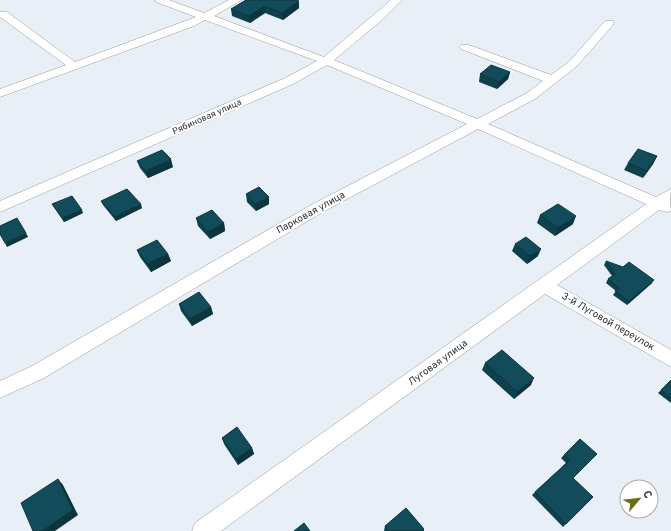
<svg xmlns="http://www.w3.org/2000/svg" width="671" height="531" viewBox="0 0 671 531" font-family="Overpass,sans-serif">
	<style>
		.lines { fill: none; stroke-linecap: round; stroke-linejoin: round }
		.minor-casing { stroke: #949ba2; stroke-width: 1 }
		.minor { fill: #fff; fill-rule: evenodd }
		.wall { fill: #0f414d }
		.shaded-wall { fill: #0d353f }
		.building { fill: #124c5a; stroke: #0d353f }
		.labels { text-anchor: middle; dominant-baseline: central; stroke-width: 4; stroke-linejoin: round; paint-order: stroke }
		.far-street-label { font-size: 9px; fill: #2c2e31; stroke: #fff }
		.street-label { font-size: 10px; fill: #2c2e31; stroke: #fff }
	</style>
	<rect width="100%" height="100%" fill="#e8eff6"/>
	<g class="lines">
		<defs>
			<path id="minor" d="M155,0h14l35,13 25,-13h13l-28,16 110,41 67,-57h11l-20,20 -48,40 143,59 50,-26 16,-12 -82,-32 -2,-2 2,-2h8l82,30 18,-13 36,-41h8l1,2 -1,2 -36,41 -42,33 -47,25 168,73 15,-8 -1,13 1,9 -4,1 -8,-2 -102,75 114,65v17l-126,-73 -324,237h-29l3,-8 451,-319 -168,-75 -157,84 -277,165 -44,20v-17l32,-15 279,-161 156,-81 -140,-59 -34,19 -293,128v-11l285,-123 32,-17 -112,-41 -11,6 -194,71v-8l66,-24 -66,-48v-5h7l68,50 121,-45 -40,-15z"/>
		</defs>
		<!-- minor casing -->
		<use href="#minor" class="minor-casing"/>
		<!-- minor -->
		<use href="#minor" class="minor"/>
	</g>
	<!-- wall -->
	<path class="wall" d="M246,0l53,8 -16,12 -18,-7 -15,10 -18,-7 -1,-7z
		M510,72l-2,7 -11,10 -18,-7 1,-8z
		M657,156l-4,8 -10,14 -19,-8 4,-7z
		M137,161l36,6 -25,11 -8,-10z
		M246,194l23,10 -13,7 -9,-9z
		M101,201l41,7 -26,13 -13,-16z
		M52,204l31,9 -19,9z
		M540,215l33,9 -18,12 -18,-13z
		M196,218l28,5 1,8 -15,8 -12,-13z
		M515,244l23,12 -11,8 -15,-13z
		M137,250l31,4 3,7 -20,11 -11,-15z
		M606,261l46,22 -25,22 -14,-10 3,-4 -10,-8 2,-4 4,-3 -8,-11z
		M179,304l32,3 2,7 -21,12 -11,-15z
		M485,363l46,22 -17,14 -32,-29z
		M671,380v23l-13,-10z
		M222,438l30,10 2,6 -16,11 -14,-21z
		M597,454l-24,24 20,19 -30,30 -31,-32 3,-3 31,-29 -5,-5 3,-3z
		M385,526l39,3v2h-40z"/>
	<!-- shaded-wall -->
	<path class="shaded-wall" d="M299,1v7l-16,12 -1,-7z
		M265,6v7l-15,10 -1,-7z
		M510,72l-2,7 -11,10 2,-7z
		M657,156l-4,8 -10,14 4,-7z
		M171,159l2,8 -25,11 -2,-7z
		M269,197v7l-13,7 -1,-7z
		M141,204l1,4 -26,13 -1,-4z
		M82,210l1,3 -19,9 -2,-4z
		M576,216l-3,8 -18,12 3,-8z
		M224,223l1,8 -15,8 -2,-7z
		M26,233l2,4 -21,10 -2,-4z
		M541,249l-3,7 -11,8 3,-8z
		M168,254l3,7 -20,11 -3,-8z
		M654,280l-2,3 -25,22 2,-4z
		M211,307l2,7 -21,12 -2,-7z
		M534,378l-3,7 -17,14 3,-7z
		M252,448l2,6 -16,11 -2,-6z
		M58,479l5,6 15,30 -23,16h-13z"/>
	<!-- building -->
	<path class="building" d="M246,0h49l4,1 -17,12 -17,-7 -16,10 -18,-7z
		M491,65l19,7 -11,10 -19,-8z
		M638,149l19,7 -10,15 -19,-8z
		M162,150l9,9 -25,12 -9,-10z
		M259,187l10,10 -14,7 -9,-10z
		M127,189l14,15 -26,13 -14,-16z
		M72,196l10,14 -20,8 -10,-14z
		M558,204l18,12 -18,12 -18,-13z
		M212,210l12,13 -16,9 -12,-14z
		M17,218l9,15 -21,10 -5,-9v-8z
		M526,237l15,12 -11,7 -15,-12z
		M157,240l11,14 -20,10 -11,-14z
		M606,261l17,6 6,-5 25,18 -25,21 -14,-10 4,-3 -11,-9 7,-5z
		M199,292l12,15 -21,12 -11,-15z
		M502,350l32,28 -17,14 -32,-29z
		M671,380v18l-10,-8z
		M237,427l15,21 -16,11 -14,-21z
		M580,439l17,15 -24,24 20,19 -27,27 -31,-32 35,-32 -6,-5z
		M58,479l15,31 -31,21h-9l-12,-28z
		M406,508l18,21 -2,2h-34l-3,-5z
		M304,523l6,8h-16z"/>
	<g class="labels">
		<!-- far-street labels -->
		<g class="far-street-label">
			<text transform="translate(207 117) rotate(-24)">Рябиновая улица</text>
		</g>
		<!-- street labels -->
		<g class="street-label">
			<text transform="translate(311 213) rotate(-29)">Парковая улица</text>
			<text transform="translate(608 322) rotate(30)">3-й Луговой переулок</text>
			<text transform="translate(438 363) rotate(-36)">Луговая улица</text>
		</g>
	</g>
	<!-- north arrow -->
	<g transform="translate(639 499) rotate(62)"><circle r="19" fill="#ffffff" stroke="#ababad"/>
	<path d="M0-3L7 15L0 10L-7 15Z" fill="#6d6e10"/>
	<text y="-6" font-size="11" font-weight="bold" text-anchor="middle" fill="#2c2e31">С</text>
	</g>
</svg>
